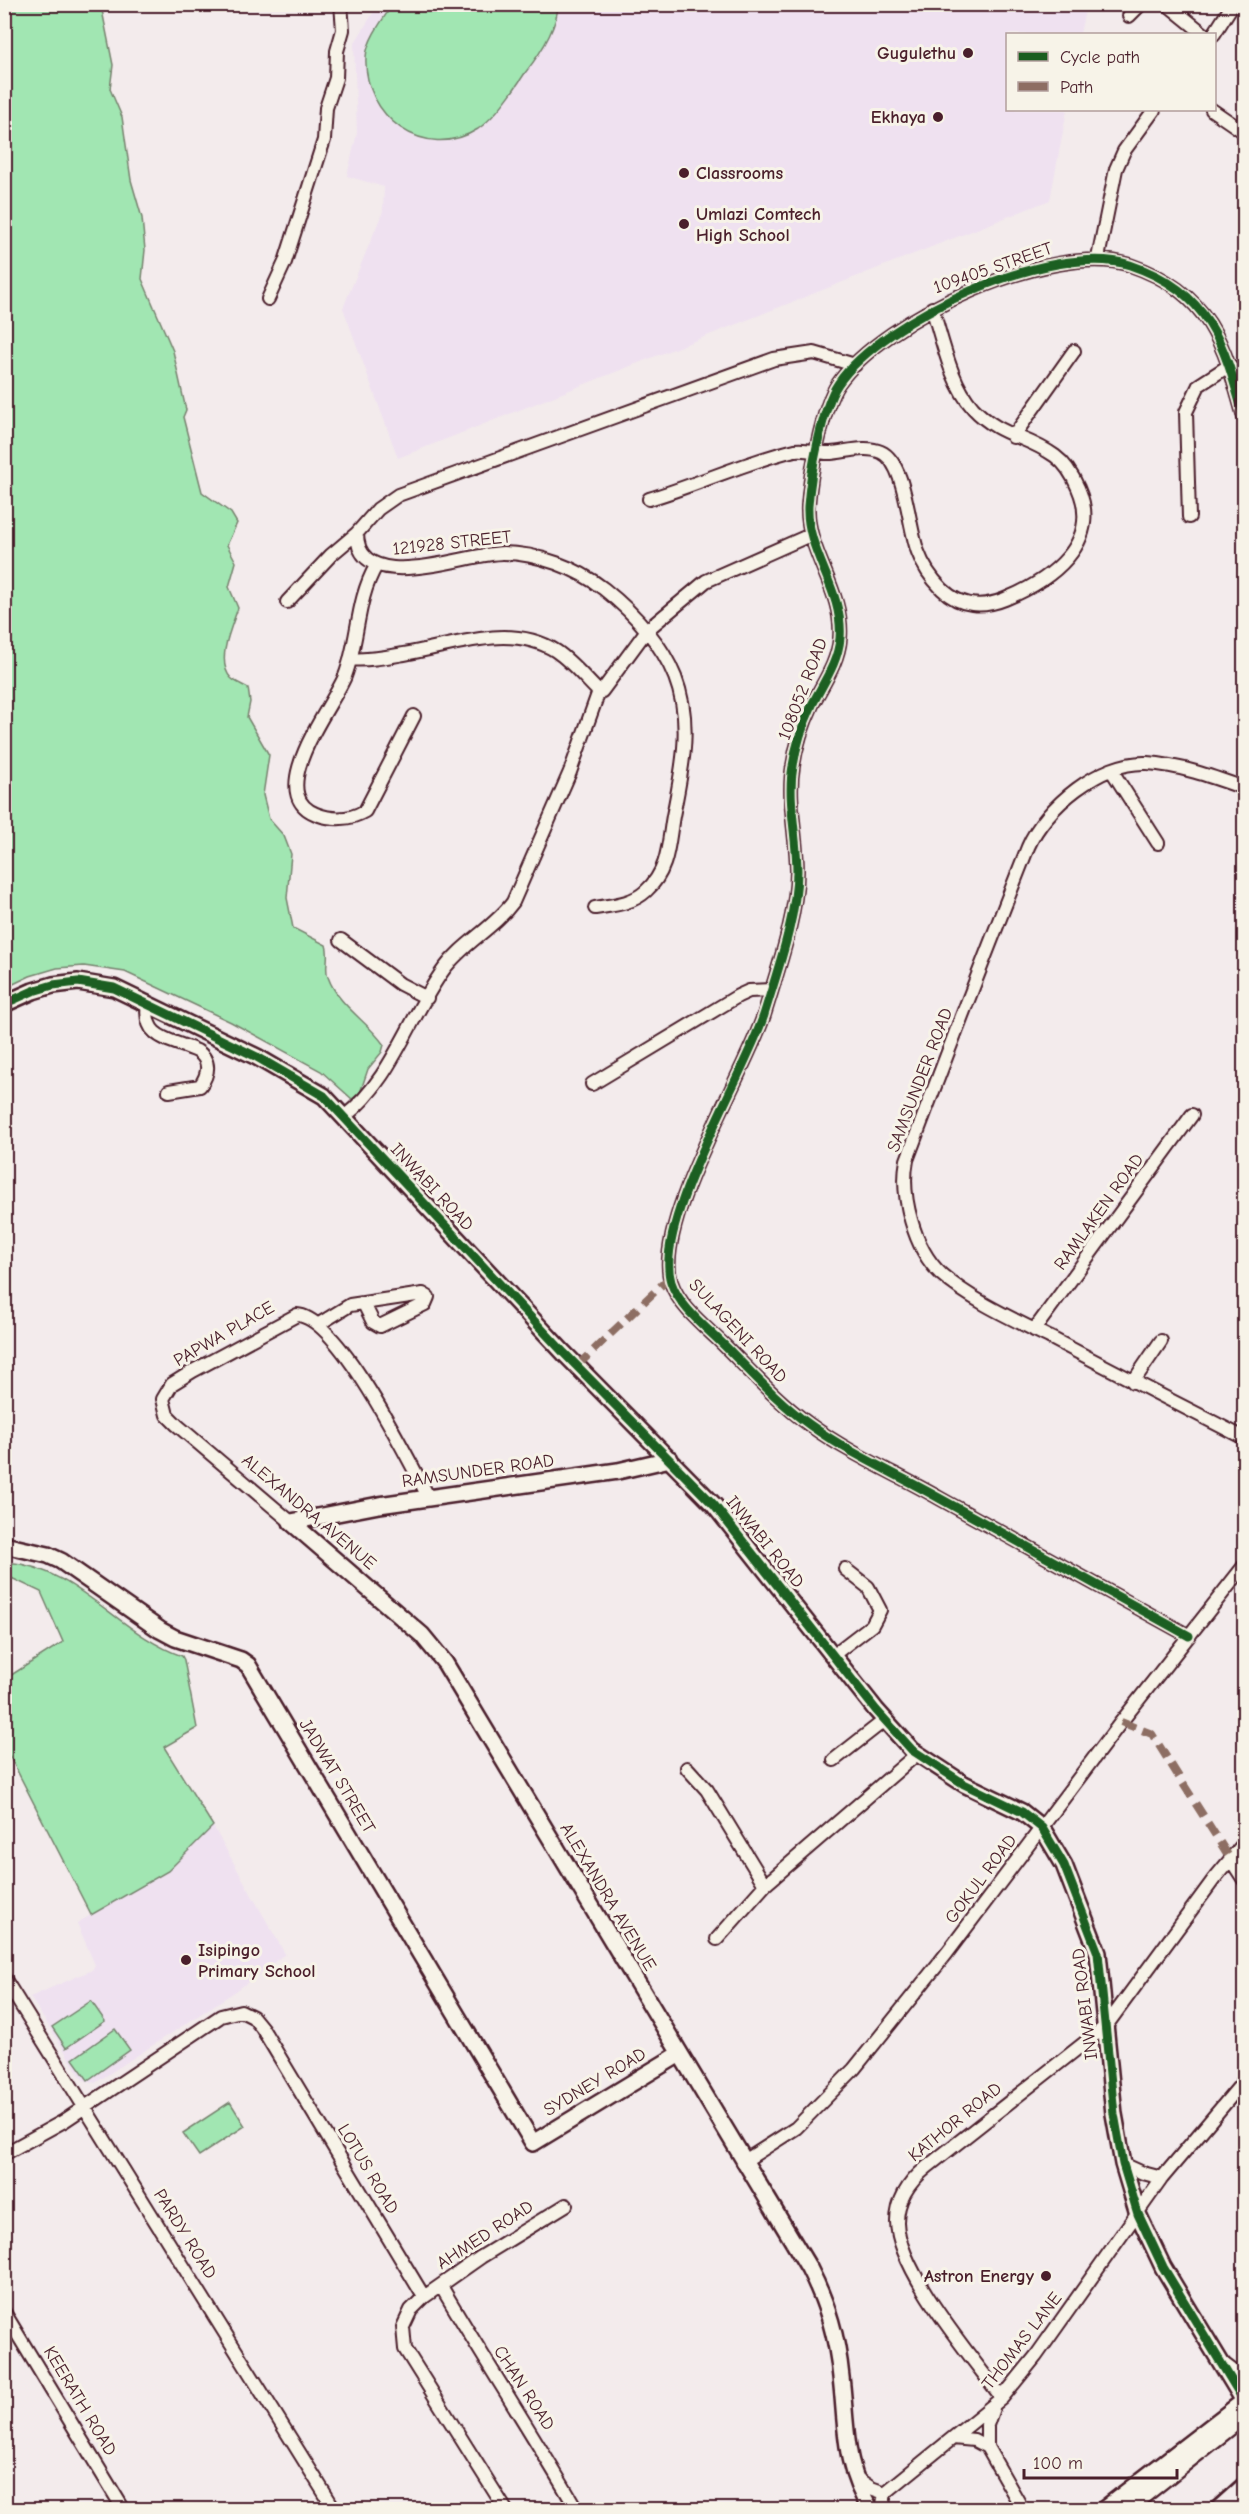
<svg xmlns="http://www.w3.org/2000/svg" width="1249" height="2514" viewBox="0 0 1249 2514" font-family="'Comic Neue',sans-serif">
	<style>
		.built { fill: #efe1f0 }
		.green { fill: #a1e6b2; stroke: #76826e; stroke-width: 1.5 }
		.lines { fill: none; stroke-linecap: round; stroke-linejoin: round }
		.minor-casing { stroke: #4a1f2b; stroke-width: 16 }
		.tertiary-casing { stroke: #4a1f2b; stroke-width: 20 }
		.minor { stroke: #f7f3e8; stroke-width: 12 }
		.tertiary { stroke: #f7f3e8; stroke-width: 15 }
		.rail { stroke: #4a1f2b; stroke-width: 3 }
		.quiet { stroke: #8d6e63; stroke-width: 8; stroke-dasharray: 15 8; stroke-linecap: butt }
		.cycleway-casing { stroke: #f7f3e8; stroke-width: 13 }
		.cycleway { stroke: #1b5e20; stroke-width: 9 }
		.poi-dot { fill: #4a1f2b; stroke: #f7f3e8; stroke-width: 2 }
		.labels { text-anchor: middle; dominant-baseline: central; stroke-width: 6; stroke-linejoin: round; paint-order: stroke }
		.poi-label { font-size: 18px; font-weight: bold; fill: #4a1f2b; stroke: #f7f3e8; text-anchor: end }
		.street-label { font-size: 18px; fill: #4a1f2b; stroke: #f7f3e8 }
	</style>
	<rect width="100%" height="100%" fill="#f3ebec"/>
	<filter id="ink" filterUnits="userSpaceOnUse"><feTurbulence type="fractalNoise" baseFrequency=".0167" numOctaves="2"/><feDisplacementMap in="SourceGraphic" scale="12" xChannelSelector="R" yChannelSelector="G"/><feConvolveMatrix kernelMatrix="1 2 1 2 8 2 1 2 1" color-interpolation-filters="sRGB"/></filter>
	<g filter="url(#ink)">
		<!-- built -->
		<path class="built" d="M378,5h708l-6,29h-72v76h59l-17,90 -652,258 -55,-150 40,-97 1,-24 -37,-11 10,-43 -3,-89z
			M213,1826l72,128 -49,37 -141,92 -12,-3 -53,-83 62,-27 3,-5 -18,-42 91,-52z"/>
		<!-- green -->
		<path class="green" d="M5,4l96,1 12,60 -3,24 12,28 9,63 11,38 3,32 -3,29 31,72 13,59 -3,7 19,75 29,21 6,10 -10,22 9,17 -7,25 9,21c-6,18 -23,53 -7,70 4,4 12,7 17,10l2,14 -3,15 22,38 -6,40 6,24 15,17 7,18 -4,44 6,30 33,17c4,11 -2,23 2,32 11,30 39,43 56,68l-2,7 -14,17 -8,24 -8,6 -31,-28 -90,-49 -106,-50 -41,-6 -27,2 -27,8 -25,12z
			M393,4h165v1c-1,24 -18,49 -33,68 -11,17 -31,45 -47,56 -54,34 -115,-13 -112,-72 1,-17 17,-38 27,-53z
			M6,1562c71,5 113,72 176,94l2,4 13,68 -33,19 49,79 -45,45 -77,44 -86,-168v-68l58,-37 -22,-50 -36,-17z
			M91,2001l14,20 -39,27 -14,-21z
			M115,2029l15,21 -42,30 -15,-21z
			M230,2102l15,24 -46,30 -16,-23z"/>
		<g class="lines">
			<defs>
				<path id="minor" d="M1167,4l37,30
					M1129,16l12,-12
					M1214,34l19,-30
					M1212,110l32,22
					M1098,258l18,-89 8,-18 30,-41
					M268,299l17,-37 39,-122 2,-32 10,-30 1,-27 6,-21 -2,-26
					M1013,437l61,-86
					M649,499c48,-14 98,-38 146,-49 13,-2 24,4 36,3 15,-1 35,-8 50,-1 25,11 27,75 37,100 5,14 13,26 24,37 18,18 41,19 63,10 44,-18 98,-55 73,-111 -5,-12 -12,-24 -23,-32 -29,-21 -55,-19 -82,-48 -23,-26 -30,-67 -41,-100
					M1189,517l-3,-105 13,-27 31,-20
					M376,566c-20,34 -17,74 -31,110 -10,27 -83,117 -29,138 16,6 34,6 49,-3l49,-95
					M287,602l44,-47 26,-22
					M350,659c17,2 37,-2 54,-5 49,-8 106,-32 152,-3 15,10 27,25 40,38l6,2 45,-61 59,-49 104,-46
					M1112,771l46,72
					M1244,788c-31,-11 -64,-23 -97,-25 -46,-2 -102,44 -119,84 -41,104 -82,209 -121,313 -7,35 7,89 34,114 31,27 74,46 110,64 64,34 129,67 193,100
					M595,908c18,-3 37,-4 51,-17 23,-21 22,-47 27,-75 9,-46 20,-93 2,-139 -14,-35 -41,-64 -71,-88 -27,-21 -66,-36 -101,-36 -36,0 -146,45 -146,-20l21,-24 20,-14 376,-136 40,-6 41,12
					M341,940l59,44 27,14
					M148,1004c-6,35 22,35 49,47 14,9 12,23 3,35l-31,5
					M592,1084l146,-88 11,-5 22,-1
					M344,1117c48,-37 65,-100 100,-148 19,-26 50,-41 69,-67l57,-130 29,-81
					M319,1324l31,-19 73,-11 5,3 -3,7 -45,22 -7,-4 -9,-18
					M1034,1330l158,-215
					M1133,1382l28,-41
					M291,1522l-114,-97 -10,-10 -4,-16 9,-15 21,-13 104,-56c42,2 112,146 132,183
					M1189,1636c-83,-46 -166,-92 -250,-138 -42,-24 -89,-44 -129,-73 -31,-22 -58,-52 -85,-79 -18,-18 -46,-39 -54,-64 -18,-59 73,-206 93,-267 13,-43 33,-99 33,-144 0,-34 -10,-72 -4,-105 3,-21 10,-42 19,-61 11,-22 26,-42 28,-67 4,-48 -34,-85 -32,-132 2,-29 14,-99 30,-122 45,-66 215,-144 292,-119 80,27 94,79 114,152
					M833,1655l39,-30 8,-15 -12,-23 -23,-18
					M834,1760l51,-40
					M687,1768l20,22 58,95
					M1231,1860l13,20
					M717,1939l48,-54 152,-131
					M4,1978l331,532
					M4,2154l60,-33 157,-105 20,-5 12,6 9,11 162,269
					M743,2162l53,-34 58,-59 93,-116 174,-231 123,-156
					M1123,2164l20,9 19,5
					M441,2286c44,75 92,148 136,224
					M4,2312l120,198
					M1224,2364l20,15
					M1002,2398c-30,-41 -104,-127 -105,-176 0,-23 13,-41 30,-55l179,-141 108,-147 30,-36
					M993,2408l-6,17v22l36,63
					M953,2438l21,2 13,7
					M855,2477l16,11 14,5
					M506,2510l-101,-161 -2,-22 8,-17 13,-13 57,-40 85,-52
					M882,2510l3,-17 117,-95 34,-42 126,-178 82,-97"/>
				<path id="tertiary" d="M4,1004l29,-13 20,-6 25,-3 36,6 143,69 67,39 240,257 150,152 162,205 36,40 52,34 58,28 20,16 22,37 34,88 16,161 9,50 15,50 25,53 81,134
					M291,1522l131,113 23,28 364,605c19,37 28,69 32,109 6,50 2,88 30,133
					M291,1522l88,-17 239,-34 52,-12
					M4,1545l44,10 13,6 99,69 15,8 66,22 7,5 285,478 145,-88
					M1103,2510l141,-109
					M1125,2510l119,-94"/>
			</defs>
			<!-- minor casing -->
			<use href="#minor" class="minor-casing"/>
			<!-- tertiary casing -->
			<use href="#tertiary" class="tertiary-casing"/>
			<!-- minor -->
			<use href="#minor" class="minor"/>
			<!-- tertiary -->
			<use href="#tertiary" class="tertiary"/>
			<!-- rail -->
			<path class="rail" d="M1204,2510l40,-36"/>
			<!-- quiet -->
			<path class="quiet" d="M577,1366l92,-88
				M1121,1722l31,12 79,126"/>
			<defs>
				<path id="cycleway" d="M4,1004l29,-13 20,-6 25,-3 36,6 143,69 67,39 240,257 150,152 162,205 36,40 52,34 58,28 20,16 22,37 34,88 16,161 9,50 15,50 25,53 81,134
					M1189,1636c-83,-46 -166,-92 -250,-138 -42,-24 -89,-44 -129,-73 -31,-22 -58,-52 -85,-79 -18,-18 -46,-39 -54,-64 -18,-59 73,-206 93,-267 13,-43 33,-99 33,-144 0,-34 -10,-72 -4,-105 3,-21 10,-42 19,-61 11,-22 26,-42 28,-67 4,-48 -34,-85 -32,-132 2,-29 14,-99 30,-122 45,-66 215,-144 292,-119 80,27 94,79 114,152"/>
			</defs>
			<!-- cycleway casing -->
			<use href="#cycleway" class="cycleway-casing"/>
			<!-- cycleway -->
			<use href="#cycleway" class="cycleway"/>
		</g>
	</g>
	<!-- markers -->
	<g class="poi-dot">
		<circle cx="968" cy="53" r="6"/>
		<circle cx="938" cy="117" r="6"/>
		<circle cx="684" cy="173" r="6"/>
		<circle cx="684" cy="224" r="6"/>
		<circle cx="186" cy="1960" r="6"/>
		<circle cx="1046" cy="2276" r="6"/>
	</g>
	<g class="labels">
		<!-- poi labels -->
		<g class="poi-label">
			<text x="956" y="53">Gugulethu</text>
			<text x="926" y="117">Ekhaya</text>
			<text x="696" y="173" text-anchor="start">Classrooms</text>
			<text x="696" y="214" text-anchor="start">Umlazi Comtech<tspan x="696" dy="21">High School</tspan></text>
			<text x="198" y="1950" text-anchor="start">Isipingo<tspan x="198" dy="21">Primary School</tspan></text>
			<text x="1034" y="2276">Astron Energy</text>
		</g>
		<!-- street labels -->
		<g class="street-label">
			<text transform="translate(993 268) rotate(-19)">109405 STREET</text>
			<text transform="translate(452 543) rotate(-6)">121928 STREET</text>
			<text transform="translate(803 689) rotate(-69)">108052 ROAD</text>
			<text transform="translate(920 1080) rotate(-69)">SAMSUNDER ROAD</text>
			<text transform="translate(432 1187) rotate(47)">INWABI ROAD</text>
			<text transform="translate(1099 1212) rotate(-54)">RAMLAKEN ROAD</text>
			<text transform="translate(738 1331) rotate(47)">SULAGENI ROAD</text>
			<text transform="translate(224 1334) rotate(-30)">PAPWA PLACE</text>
			<text transform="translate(478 1471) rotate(-8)">RAMSUNDER ROAD</text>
			<text transform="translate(309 1512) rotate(40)">ALEXANDRA AVENUE</text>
			<text transform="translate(765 1542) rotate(51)">INWABI ROAD</text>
			<text transform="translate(337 1776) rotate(59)">JADWAT STREET</text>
			<text transform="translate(981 1879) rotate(-53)">GOKUL ROAD</text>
			<text transform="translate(608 1897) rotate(59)">ALEXANDRA AVENUE</text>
			<text transform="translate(1085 2004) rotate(-97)">INWABI ROAD</text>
			<text transform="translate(595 2082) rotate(-31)">SYDNEY ROAD</text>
			<text transform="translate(955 2122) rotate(-39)">KATHOR ROAD</text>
			<text transform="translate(368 2169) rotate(59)">LOTUS ROAD</text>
			<text transform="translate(185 2234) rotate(58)">PARDY ROAD</text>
			<text transform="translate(485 2235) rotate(-33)">AHMED ROAD</text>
			<text transform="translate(1022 2341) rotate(-52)">THOMAS LANE</text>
			<text transform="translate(524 2388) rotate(57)">CHAN ROAD</text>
			<text transform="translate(80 2401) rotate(59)">KEERATH ROAD</text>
		</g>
	</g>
	<!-- margin -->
	<rect width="1249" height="2514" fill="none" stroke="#f7f3e8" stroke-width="24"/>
	<rect x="12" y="12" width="1225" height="2490" fill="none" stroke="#4a1f2b" stroke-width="2" filter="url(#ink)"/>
	<!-- legend -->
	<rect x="1006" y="33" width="210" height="78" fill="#f7f3e8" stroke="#b29e9c" stroke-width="1.5"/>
	<rect x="1018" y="52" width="30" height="9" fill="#1b5e20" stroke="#b29e9c" stroke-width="1.5"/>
	<text x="1060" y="63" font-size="18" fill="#4a1f2b">Cycle path</text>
	<rect x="1018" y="82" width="30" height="9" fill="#8d6e63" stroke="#b29e9c" stroke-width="1.5"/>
	<text x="1060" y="93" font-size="18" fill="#4a1f2b">Path</text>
	<!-- scale -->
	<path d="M1024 2469v9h153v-9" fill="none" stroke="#4a1f2b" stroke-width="3"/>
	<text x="1033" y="2469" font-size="18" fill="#4a1f2b" stroke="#f7f3e8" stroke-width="4.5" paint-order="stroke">100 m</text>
</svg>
